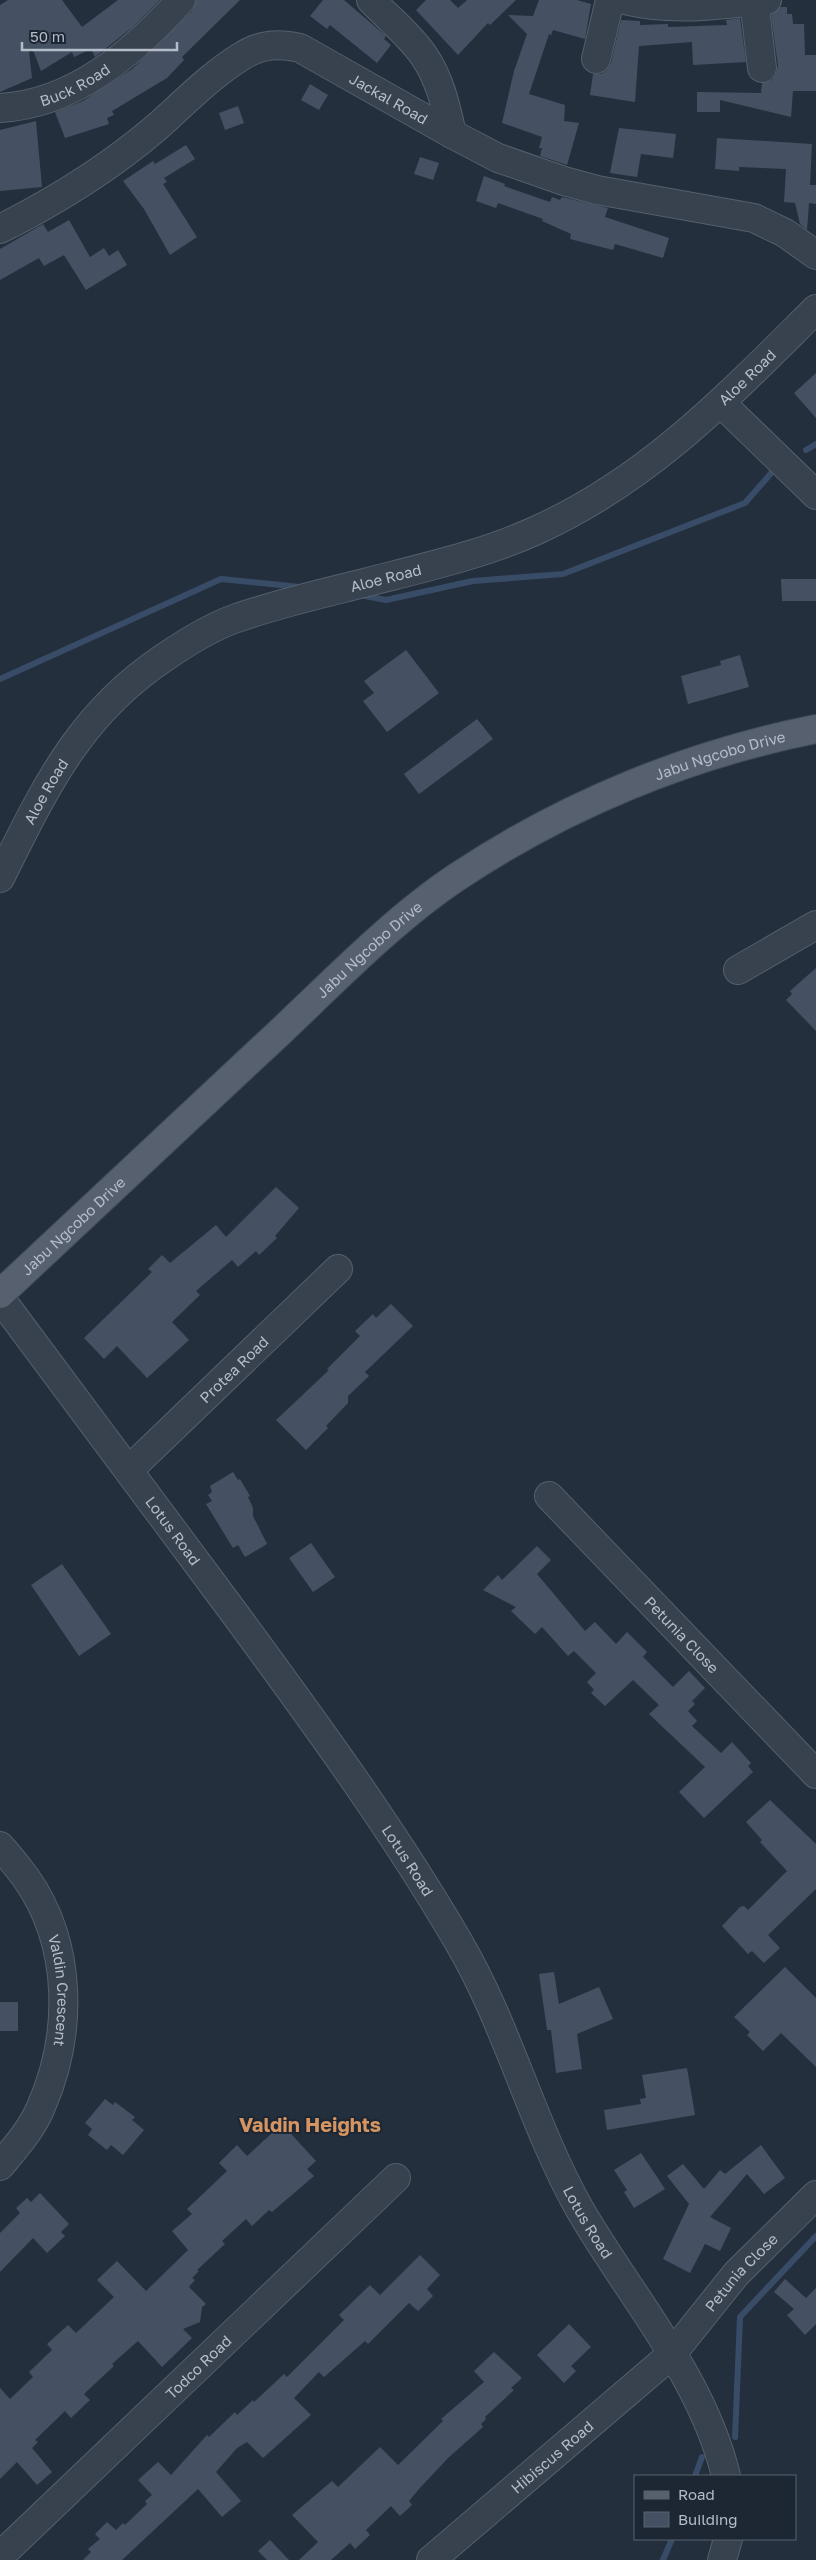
<svg xmlns="http://www.w3.org/2000/svg" width="816" height="2560" viewBox="0 0 816 2560" font-family="'Golos Text',sans-serif">
	<style>
		.lines { fill: none; stroke-linecap: round; stroke-linejoin: round }
		.stream { stroke: #394c67; stroke-width: 6 }
		.building { fill: #455162 }
		.minor-casing { stroke: #565f6c; stroke-width: 30 }
		.major-casing { stroke: #414a57; stroke-width: 30 }
		.minor { stroke: #38414e; stroke-width: 28 }
		.major { stroke: #56606e; stroke-width: 28 }
		.labels { text-anchor: middle; dominant-baseline: central; stroke-width: 4; stroke-linejoin: round; paint-order: stroke }
		.street-label { font-size: 15px; fill: #b4bcc9; stroke: #1d2633 }
		.district-label { font-size: 20px; font-weight: bold; fill: #d59563; stroke: #1d2633 }
	</style>
	<rect width="100%" height="100%" fill="#242f3e"/>
	<g class="lines">
		<!-- stream -->
		<path class="stream" d="M806,450l10,-6
			M360,595l26,5 87,-19 90,-7 182,-71 28,-32
			M0,679l221,-100 79,8
			M735,2437l5,-120 76,-81
			M695,2476l7,-19
			M663,2560l9,-21"/>
	</g>
	<!-- building -->
	<path class="building" d="M8,0h54l20,27 36,-27h42l-27,27 -38,30 -4,-8 -17,8 -2,-5 -31,19 -8,-21 -4,1 3,27 -32,14v-87z
		M196,0h44l-58,57 2,3 -17,18 -55,33 2,4 -7,3 2,6 -44,14 -10,-26 28,-11 49,-32 60,-58z
		M323,0h21l42,36 -2,3 7,6 -14,18 -47,-38 -3,4 -17,-13z
		M426,0h24l8,8 9,-8h49l-26,25 -2,-2 -30,32 -42,-45z
		M539,0h38l14,4 -6,35 -32,-9 -2,5 -2,-1 -20,60 36,11 -1,16 15,2 -12,42 -27,-9 2,-8h-3l3,-11 -40,-14 12,-52 13,-37 -19,-19 25,1z
		M781,7h6v7h5l1,10h11l1,31h11v36h-23l-2,26 -71,-17v12h-23v-20l64,1 1,-10 10,-3 4,-6 2,-8 -7,-51z
		M740,18l6,44 -53,3 -1,-23 -53,4 -4,56 -45,-7 3,-21h8l6,-4 4,-7 10,-43 19,1v4l28,-1v3l59,-2 -1,-5z
		M310,84l18,11 -9,15 -18,-10z
		M238,106l6,17 -19,7 -6,-17z
		M36,121l6,66 -42,4v-61z
		M619,128l57,6 -3,24 -32,-4 -4,23 -27,-4z
		M717,138l95,6 -2,41h6v19l-7,-1 -2,27 -7,-6 -5,-21 -11,-1 2,-33 -47,-2v4l-24,-2z
		M186,145l9,14 -31,19 3,4 -4,2 34,53 -27,18 -26,-46 -21,-28 30,-20 2,3z
		M420,157l19,6 -6,17 -19,-6z
		M484,176l21,8 -1,2 46,16 2,-5 8,3 2,-3 46,11 -3,9 64,21 -6,20 -48,-14 -2,6 -43,-11 1,-5 -29,-13 1,-2 -45,-16 -2,5 -20,-7z
		M69,220l21,37 14,-9 5,8 9,-6 9,15 -41,25 -22,-35 -20,11 -5,-8 -39,22v-31l43,-25 5,8z
		M816,373v45l-22,-25z
		M781,579h35v22h-34z
		M406,650l33,43 -52,39 -24,-31 11,-8 -10,-12z
		M740,655l9,32 -61,17 -7,-28 40,-11 -1,-4z
		M477,719l16,20 -74,55 -15,-20z
		M816,968v63l-30,-31 6,-6 -2,-3z
		M276,1187l23,21 -24,28 2,2 -18,17 -3,-4 -18,16 -6,-7 -36,31 4,4 -28,27 17,18 -42,38 -30,-32 -13,13 -20,-21 68,-66 -4,-3 14,-14 8,8 46,-38 10,12z
		M391,1304l22,22 -48,46 4,4 -21,20v7l-22,23 2,2 -22,22 -30,-30 53,-50 -2,-1 33,-33 -5,-5 18,-17 3,4z
		M233,1472l5,8 2,-1 10,17 -2,1 5,11v8l14,28 -22,13 -7,-12 -5,3 -27,-44 6,-3 -4,-6 4,-3 -2,-6z
		M311,1543l24,34 -22,15 -24,-34z
		M537,1546l14,14 -14,14 48,57 10,-9 21,22 11,-12 20,20 -4,5 30,30 16,-16 16,17 -13,13 3,3 -7,7 9,10 -5,5 29,27 11,-11 19,21 -3,3 5,6 -49,46 -25,-26 26,-25 -56,-53 10,-9 -26,-25 -28,26 -14,-13 3,-3 -7,-8 9,-9 -22,-22 -6,5 -26,-29 -7,7 -24,-23 5,-4 -33,-17 15,-15 4,5z
		M62,1564l49,70 -32,22 -48,-71z
		M770,1800l46,44v45l-48,46 12,13 -16,15 -12,-12 -4,3 -26,-28 18,-19 4,-1 4,4 39,-39 -27,-29 2,-2 -16,-18z
		M785,1967l31,31v69l-35,-34 -18,18 -16,-16 3,-3 -16,-15z
		M554,1972l5,32 40,-17 14,32 -36,15 5,35 -26,4 -5,-43h-4l-8,-56z
		M0,2002h18v29h-18z
		M687,2068l8,47 -88,15 -3,-20 37,-6 -1,-5 6,-1 -4,-23z
		M105,2099l8,6 2,-3 20,15 -3,3 12,10 -21,25 -12,-10 -4,5 -19,-15 4,-6 -7,-6z
		M282,2124l34,37 -9,8 7,7 -42,36 -3,-2 -17,16 -6,-7 -24,22 3,3 -28,26 2,1 -7,7 3,2 -6,7 17,17 -4,3 -2,15 -17,7 9,9 -30,29 -24,-26 -26,23 2,2 -30,28 6,6 -19,18 -6,-7 -30,29 3,2 -6,6 20,24 -15,13 -20,-23 -17,17v-91l10,11 23,-22 -4,-5 23,-22 -5,-6 21,-19 8,8 38,-36 -17,-17 20,-19 29,30 42,-41 -16,-19 20,-17 -5,-5 40,-38 -8,-8 18,-18 10,11z
		M761,2145l24,33 -21,16 -17,-20 -37,43 21,11 -11,23 -15,-7 -15,29 -27,-14 26,-55 -22,-28 16,-12 21,25 16,-19 5,4z
		M641,2153l24,36 -31,19 -10,-16 3,-2 -13,-20z
		M40,2193l29,31 -8,8 4,4 -18,17 -14,-15 -33,34v-39l20,-20 -4,-5 11,-10 4,4z
		M420,2255l20,20 -13,14 6,7 -15,15 -9,-8 -41,41 -3,-3 -41,36 -5,-5 -25,26 17,17 -48,43 -16,-16 -10,6 -21,24 25,29 -19,16 -24,-28 -76,71h-39l8,-8 -3,-3 12,-10 -5,-5 12,-12 9,8 7,-7 2,2 22,-21 -2,-3 7,-6 -14,-15 20,-18 13,13 36,-40 2,2 26,-25 2,3 16,-15 1,2 30,-28 3,3 57,-57 -5,-5 31,-30 10,10z
		M785,2279l21,19 10,-10v36l-11,11 -18,-20 7,-6 -20,-17z
		M569,2324l22,23 -20,19 5,5 -12,12 -27,-28z
		M494,2352l28,26 -11,10 3,2 -29,27 1,2 -5,5 2,3 -35,31 -29,31 -10,12 3,4 -12,11 -9,-10 -25,24 4,5 -15,14 -5,-6 -19,17h-32l19,-18 -26,-27 40,-34 6,6 42,-40 18,18 45,-44 -2,-2 43,-37 -10,-11z
		M270,2540l19,20h-22l-9,-9z"/>
	<g class="lines">
		<defs>
			<g id="minor">
				<path d="M371,0c17,18 39,35 53,56 16,23 22,51 28,78"/>
				<path d="M624,0c50,12 93,5 143,0"/>
				<path d="M754,0l8,68"/>
				<path d="M596,59l14,-59"/>
				<path id="s1" d="M0,108c74,-4 134,-56 181,-108"/>
				<path id="s2" d="M0,229c56,-28 109,-61 157,-102 27,-24 54,-52 85,-71 19,-12 37,-13 58,-8l152,86 46,24 66,23 33,9 157,28 31,15 31,22"/>
				<path d="M721,403l95,92"/>
				<path id="s3" d="M0,878c45,-90 79,-164 165,-221 22,-15 44,-29 69,-38 42,-15 86,-25 130,-36 58,-15 118,-28 173,-53 114,-52 192,-135 279,-221"/>
				<path d="M738,970l78,-45"/>
				<path id="s4" d="M0,1298c80,106 159,213 238,320 77,105 154,210 220,323 50,85 73,181 121,267 50,87 123,168 147,268"/>
				<path id="s5" d="M130,1469l208,-200"/>
				<path id="s6" d="M549,1496l267,278"/>
				<path id="s7" d="M0,1846c9,10 18,21 26,32 47,67 47,156 15,229 -9,22 -26,41 -41,59"/>
				<path id="s8" d="M0,2556l396,-378"/>
				<path id="s9" d="M431,2560l241,-206 64,-80 80,-79"/>
				<path d="M722,2560l6,-21"/>
			</g>
			<g id="major">
				<path id="s10" d="M0,1294c93,-87 185,-174 278,-260 55,-52 117,-116 179,-157 108,-72 232,-123 359,-148"/>
			</g>
		</defs>
		<!-- minor casing -->
		<use href="#minor" class="minor-casing"/>
		<!-- major casing -->
		<use href="#major" class="major-casing"/>
		<!-- minor -->
		<use href="#minor" class="minor"/>
		<!-- major -->
		<use href="#major" class="major"/>
	</g>
	<g class="labels">
		<!-- street labels -->
		<g class="street-label">
			<text stroke="none"><textPath href="#s1" startOffset="79">Buck Road</textPath></text>
			<text stroke="none"><textPath href="#s2" startOffset="461">Jackal Road</textPath></text>
			<text stroke="none"><textPath href="#s3" startOffset="936">Aloe Road</textPath></text>
			<text stroke="none"><textPath href="#s3" startOffset="516">Aloe Road</textPath></text>
			<text stroke="none"><textPath href="#s10" startOffset="910">Jabu Ngcobo Drive</textPath></text>
			<text stroke="none"><textPath href="#s3" startOffset="98">Aloe Road</textPath></text>
			<text stroke="none"><textPath href="#s10" startOffset="505">Jabu Ngcobo Drive</textPath></text>
			<text stroke="none"><textPath href="#s10" startOffset="100">Jabu Ngcobo Drive</textPath></text>
			<text stroke="none"><textPath href="#s5" startOffset="144">Protea Road</textPath></text>
			<text stroke="none"><textPath href="#s4" startOffset="290">Lotus Road</textPath></text>
			<text stroke="none"><textPath href="#s6" startOffset="192">Petunia Close</textPath></text>
			<text stroke="none"><textPath href="#s4" startOffset="695">Lotus Road</textPath></text>
			<text stroke="none"><textPath href="#s7" startOffset="161">Valdin Crescent</textPath></text>
			<text stroke="none"><textPath href="#s4" startOffset="1100">Lotus Road</textPath></text>
			<text stroke="none"><textPath href="#s9" startOffset="424">Petunia Close</textPath></text>
			<text stroke="none"><textPath href="#s8" startOffset="274">Todco Road</textPath></text>
			<text stroke="none"><textPath href="#s9" startOffset="159">Hibiscus Road</textPath></text>
		</g>
		<!-- district labels -->
		<g class="district-label">
			<text x="310" y="2124">Valdin Heights</text>
		</g>
	</g>
	<!-- legend -->
	<rect x="634" y="2475" width="162" height="65" fill="#1d2633" stroke="#59626f"/>
	<rect x="644" y="2491" width="25" height="8" fill="#56606e" stroke="#59626f"/>
	<text x="678" y="2500" font-size="15" fill="#b4bcc9">Road</text>
	<rect x="644" y="2512" width="25" height="15" fill="#455162" stroke="#59626f"/>
	<text x="678" y="2525" font-size="15" fill="#b4bcc9">Building</text>
	<!-- scale -->
	<path d="M22 42v8h155v-8" fill="none" stroke="#b4bcc9" stroke-width="2.5"/>
	<text x="30" y="42" font-size="15" fill="#b4bcc9" stroke="#1d2633" stroke-width="4" paint-order="stroke">50 m</text>
</svg>
